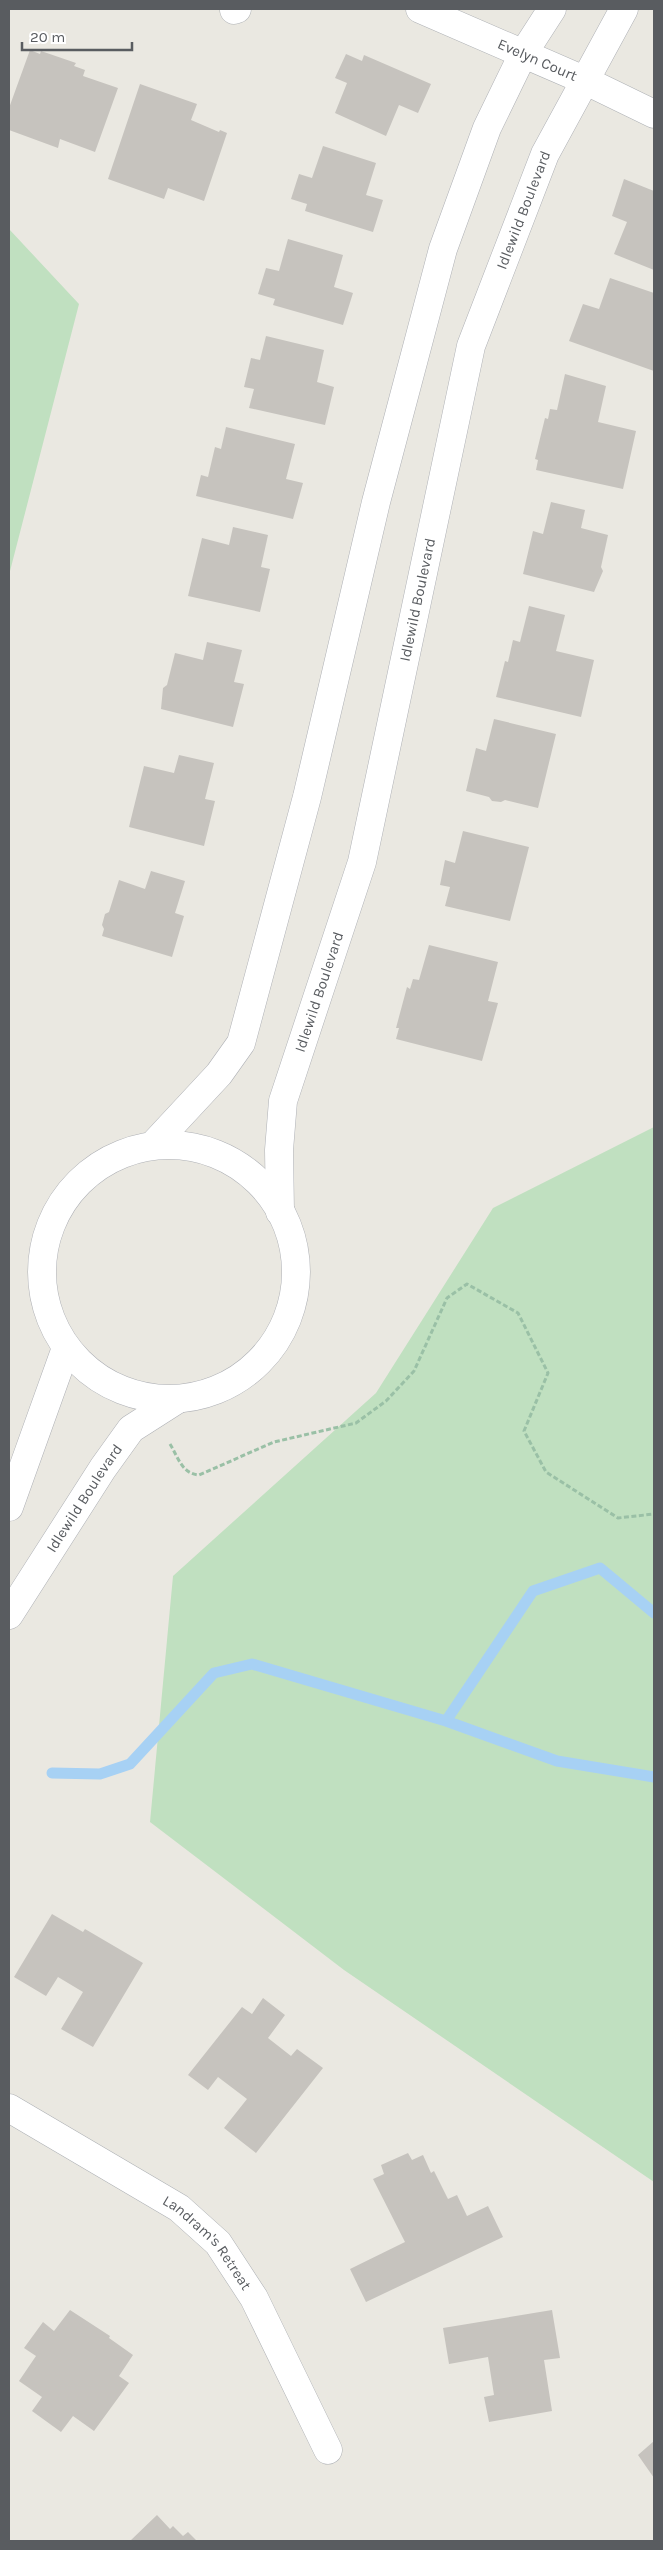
<svg xmlns="http://www.w3.org/2000/svg" width="663" height="2550" viewBox="0 0 663 2550" font-family="Karla,sans-serif">
	<style>
		.green { fill: #c0e0c0 }
		.lines { fill: none; stroke-linecap: round; stroke-linejoin: round }
		.stream { stroke: #a7d1f4; stroke-width: 11 }
		.building { fill: #c6c3be }
		.street-casing { stroke: #aeb1b5; stroke-width: 29 }
		.secondary-casing { stroke: #aeb0b5; stroke-width: 29 }
		.path { stroke: #9ac0a6; stroke-width: 3; stroke-dasharray: 5 2.5; stroke-linecap: butt }
		.street { stroke: #fff; stroke-width: 28 }
		.secondary { stroke: #fff; stroke-width: 28 }
		.labels { text-anchor: middle; dominant-baseline: central; stroke-width: 4; stroke-linejoin: round; paint-order: stroke }
		.street-label { font-size: 15px; fill: #595c60; stroke: #fff }
	</style>
	<rect width="100%" height="100%" fill="#eae8e1"/>
	<!-- green -->
	<path class="green" d="M9,229l70,75 -70,271z
		M654,1127v1055l-310,-212 -194,-148 23,-246 203,-183 117,-185z"/>
	<g class="lines">
		<!-- stream -->
		<path class="stream" d="M446,1721l111,40 97,16
			M52,1773l48,1 30,-10 84,-91 38,-9 194,57 87,-130 67,-23 54,45"/>
	</g>
	<!-- building -->
	<path class="building" d="M30,50l10,4 1,-3 35,12 -2,3 11,4 -2,6 35,12 -23,64 -35,-13 -2,9 -49,-18v-22z
		M346,54l16,7 2,-6 67,29 -13,29 -19,-8 -13,31 -51,-23 12,-30 -12,-5z
		M140,84l57,20 -6,16 28,12 1,-2 7,3 -23,68 -36,-13 -4,11 -56,-20z
		M323,146l53,17 -10,32 17,5 -10,32 -68,-21 2,-7 -16,-5 8,-25 13,4z
		M624,179l30,12v79l-40,-16 13,-32 -15,-6z
		M288,239l55,16 -9,32 19,6 -10,32 -70,-20 2,-6 -17,-5 8,-26 13,3z
		M610,278l44,15v78l-85,-30 14,-37 16,5z
		M266,336l58,14 -7,32 17,5 -9,38 -76,-17 5,-19 -10,-2 7,-29 9,2z
		M565,374l41,12 -8,36 38,9 -13,58 -87,-19 2,-10 -3,-1 10,-41 3,1 2,-10 7,1z
		M226,427l69,17 -9,35 17,4 -10,36 -97,-23 5,-21 7,2 7,-30 6,2z
		M551,502l34,8 -4,18 27,7 -7,32 2,4 -9,21 -71,-18 10,-43 10,3z
		M233,527l35,8 -7,32 9,2 -10,43 -72,-16 14,-58 27,7z
		M529,606l36,9 -9,36 38,9 -13,57 -85,-20 9,-36 3,1 5,-22 7,2z
		M207,642l35,8 -8,32 10,2 -11,43 -72,-18 2,-21 4,-3 8,-32 28,7z
		M494,719l62,15 -18,74 -33,-8 -4,2 -9,-1 -3,-4 -23,-6 10,-43 10,3z
		M179,755l35,8 -9,36 10,2 -11,45 -75,-19 15,-61 30,7z
		M463,831l66,16 -19,74 -65,-15 5,-19 -10,-2 5,-25 10,3z
		M151,871l34,10 -10,32 9,3 -12,41 -70,-21 2,-7 -2,-4 3,-11 4,-2 10,-32 26,9z
		M429,945l69,17 -10,39 10,2 -16,58 -86,-22 3,-11h-3l11,-41 3,2 3,-10 6,1z
		M52,1914l31,18 2,-3 58,34 -50,84 -32,-18 22,-37 -25,-15 -12,19 -32,-19z
		M263,1998l22,17 -17,23 23,18 6,-7 26,19 -67,85 -32,-25 23,-29 -29,-22 -10,13 -20,-15 54,-68 10,7z
		M408,2153l4,7 11,-5 8,18 3,-2 14,28 9,-4 10,21 21,-10 15,31 -137,65 -16,-33 55,-27 -32,-63 11,-5 -3,-9z
		M70,2310l40,26 -1,2 24,17 -14,21 10,7 -35,48 -21,-15 -12,16 -29,-21 10,-14 -23,-16 17,-25 -12,-8 19,-26 11,9z
		M552,2310l8,48 -16,2 8,51 -63,11 -5,-25 10,-2 -6,-38 -39,7 -6,-36z
		M654,2441v37l-16,-23z
		M157,2515l13,14 3,-3 10,10 5,-4 9,9h-67z"/>
	<g class="lines">
		<defs>
			<g id="street">
				<path id="s1" d="M420,9l164,71 70,34"/>
				<path d="M234,10l3,-1"/>
				<path id="s2" d="M9,2108l170,100 39,35 36,55 74,152"/>
			</g>
			<g id="secondary">
				<path d="M153,1145l66,-71 22,-31 66,-246 69,-295 67,-253 44,-121 36,-74 29,-45"/>
				<circle cx="169" cy="1272" r="127"/>
				<path id="s3" d="M280,1212l-1,-62 4,-49 79,-239 109,-516 74,-192 79,-145"/>
				<path d="M9,1507l57,-159"/>
				<path id="s4" d="M9,1615l94,-147 28,-39 47,-30"/>
			</g>
		</defs>
		<!-- street casing -->
		<use href="#street" class="street-casing"/>
		<!-- secondary casing -->
		<use href="#secondary" class="secondary-casing"/>
		<!-- path -->
		<path class="path" d="M170,1444c8,13 12,30 29,31l75,-33 82,-19 30,-22 28,-30 33,-73 20,-14 51,29 30,60 -24,58 22,41 72,46 36,-4"/>
		<!-- street -->
		<use href="#street" class="street"/>
		<!-- secondary -->
		<use href="#secondary" class="secondary"/>
	</g>
	<g class="labels">
		<!-- street labels -->
		<g class="street-label">
			<text stroke="none"><textPath href="#s1" startOffset="128">Evelyn Court</textPath></text>
			<text stroke="none"><textPath href="#s3" startOffset="1036">Idlewild Boulevard</textPath></text>
			<text stroke="none"><textPath href="#s3" startOffset="631">Idlewild Boulevard</textPath></text>
			<text stroke="none"><textPath href="#s3" startOffset="226">Idlewild Boulevard</textPath></text>
			<text stroke="none"><textPath href="#s4" startOffset="139">Idlewild Boulevard</textPath></text>
			<text stroke="none"><textPath href="#s2" startOffset="242">Landram's Retreat</textPath></text>
		</g>
	</g>
	<!-- border -->
	<rect width="663" height="2550" fill="none" stroke="#595c60" stroke-width="20"/>
	<!-- scale -->
	<path d="M22 42v8h110v-8" fill="none" stroke="#595c60" stroke-width="2.5"/>
	<text x="30" y="42" font-size="15" fill="#595c60" stroke="#ffffff" stroke-width="4" paint-order="stroke">20 m</text>
</svg>
